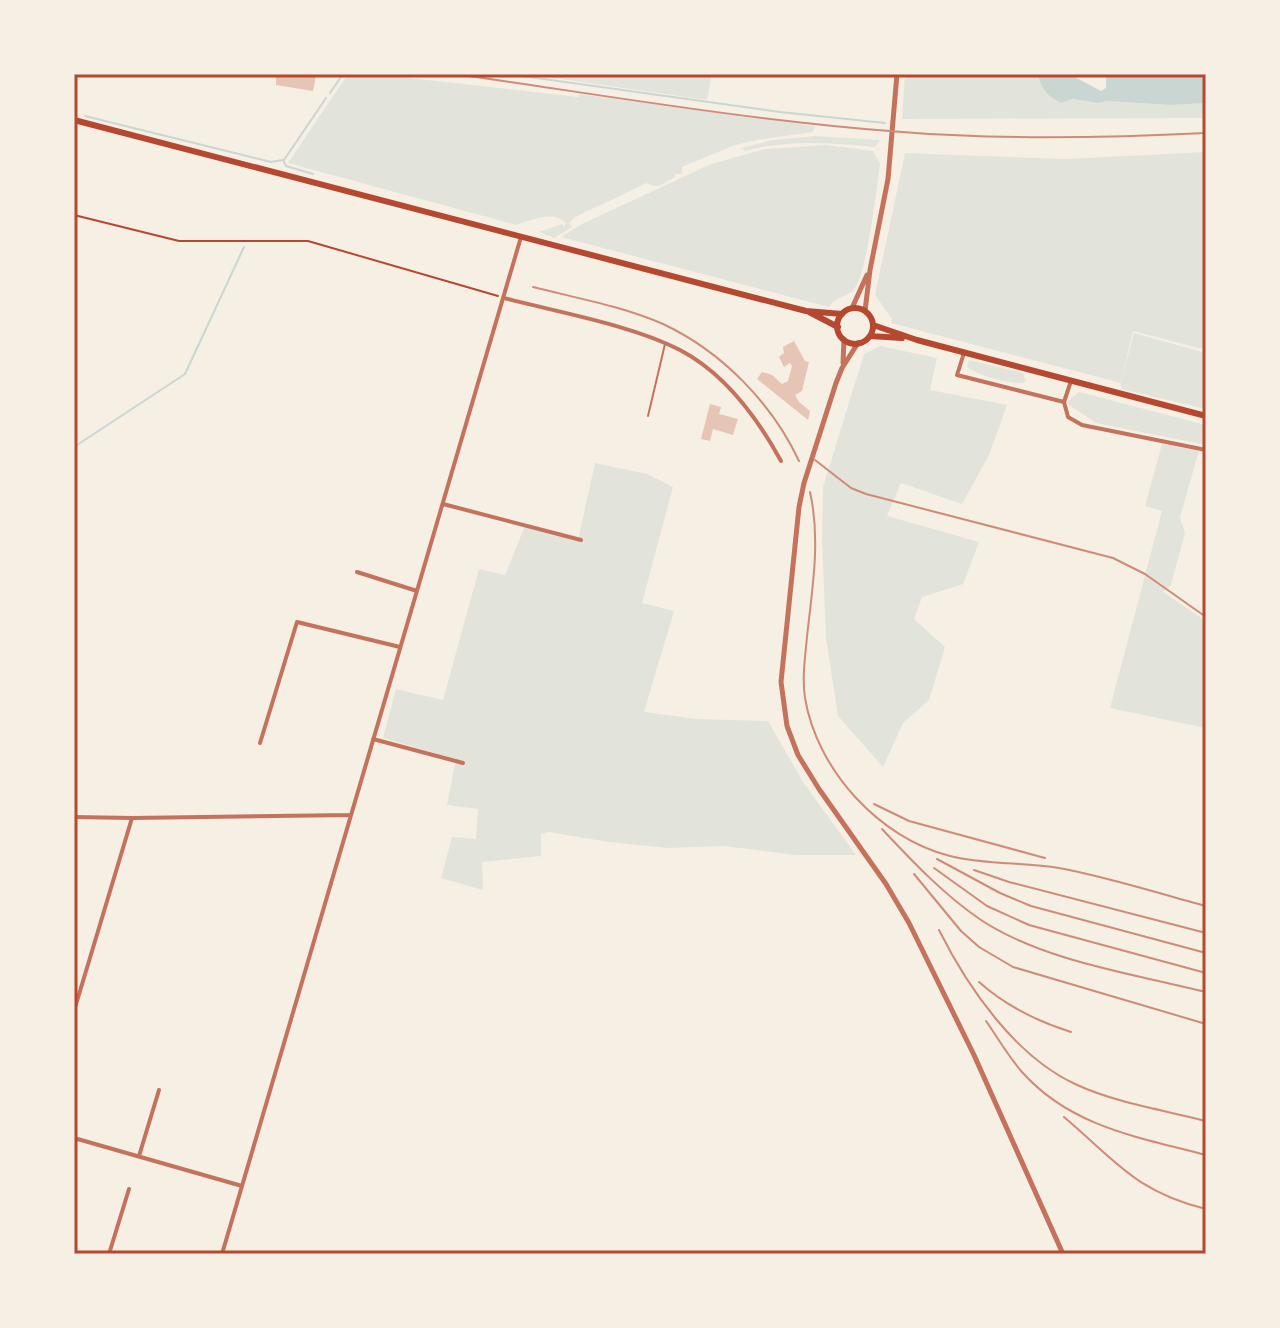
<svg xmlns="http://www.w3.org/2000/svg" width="1280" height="1328" viewBox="0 0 1280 1328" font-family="'DM Sans',sans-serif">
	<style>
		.green { fill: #e2e4dc }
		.water { fill: #c9d6d2 }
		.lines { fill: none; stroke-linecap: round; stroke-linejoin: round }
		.stream { stroke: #c9d6d2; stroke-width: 2 }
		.building { fill: #e6c5b7 }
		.path { stroke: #b5482f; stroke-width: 2 }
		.service { stroke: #c5725c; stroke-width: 2 }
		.minor { stroke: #c5725c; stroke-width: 4 }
		.tertiary { stroke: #c5725c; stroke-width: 5 }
		.secondary { stroke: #b5482f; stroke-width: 6 }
		.rail { stroke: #cf8b77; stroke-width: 2 }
		.neatline { fill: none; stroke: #b5482f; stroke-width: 3 }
	</style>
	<rect width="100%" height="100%" fill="#f6efe4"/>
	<!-- green -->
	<path class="green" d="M348,74h26l204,23 1,-3 236,32 -2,6 -56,8 -22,5 -53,22v7h-7v3c-15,7 -14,13 -28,6l-72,34 -6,6 3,4 -18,11 -15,-6 23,-8 2,3 2,-4c-14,-13 -33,-3 -50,2l-228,-62z
		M527,74h185l-5,26z
		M905,74h133c3,15 9,22 23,29l12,-4 24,4 12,-2 61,4 36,-2v15l-304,1z
		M815,136l65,4 -5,7c-43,-4 -88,-8 -130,4l-3,-3 31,-8z
		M825,145l48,6 7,13c-3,23 -13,110 -26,125 -7,9 -19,7 -25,18l-268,-70 21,-13 129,-60 54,-15z
		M1206,152v198l-73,-19 -12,51 13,-49 72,20v56l-85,-20v-6l-230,-60 1,-4 -17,-24 30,-142 161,6z
		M880,346l57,12 -7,32 77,15 -18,50 -27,49 -61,-21 -14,33 92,26 -16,42 -41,13 -8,22 31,28 -16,53 -26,23 -20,44 -45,-51 -12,-78 -4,-97 1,-54 41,-133z
		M969,360l54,13 2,6 -1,4c-18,0 -43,-6 -57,-16z
		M1079,392l127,33v20l-110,-22 -30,-20z
		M1162,444l37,7 -19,66 5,16 -14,52 -8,7 43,29v107l-96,-20 52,-197 -17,-5z
		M595,463l52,11 26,13 -31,116 32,8 -30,101 53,7 71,2 35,61 53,73h-61l-71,-9 -56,2 -59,-6 -60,-10 -8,2v22l-59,6 1,28 -42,-12 11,-41 24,2 2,-30 -31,-4 9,-46 -73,-21 13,-49 47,11 36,-131 26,6 20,-49 53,14z"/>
	<!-- water -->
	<path class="water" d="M1038,74h31l32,17 5,-3v-14h92l8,8v21l-36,2 -61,-4 -12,2 -24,-4 -12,4c-14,-7 -20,-14 -23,-29z"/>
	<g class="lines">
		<!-- stream -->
		<path class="stream" d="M508,74l272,38 105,11
			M330,93l13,-19
			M85,116l186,46 12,-2 3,6 27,8
			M284,160l42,-62
			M74,447l111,-73 59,-127"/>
	</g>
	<!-- building -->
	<path class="building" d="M276,74l40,2 -3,15 -37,-6z
		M794,341l11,20 4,1 -7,29 -7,4 4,7 11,9 -2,9 -51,-41 5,-7 10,3 10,9 6,-3 4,-15 -2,-3 -6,4 -5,-10 5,-4 -1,-6z
		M710,404l11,3 -2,7 19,5 -5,16 -20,-6 -3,12 -9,-2z"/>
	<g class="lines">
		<!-- path -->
		<path class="path" d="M74,215l105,26h129l190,55"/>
		<!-- service -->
		<path class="service" d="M648,416l17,-72"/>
		<!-- minor -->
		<path class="minor" d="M504,298c53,14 128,27 176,52 44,23 78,69 101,111
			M964,353l-7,22 107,27 7,-21
			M1064,402l4,15 14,8 124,25
			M443,504l138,36
			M357,572l60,19
			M373,739l90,24
			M260,743l37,-121 103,25
			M74,817l58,1 219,-3
			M74,1011l58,-193
			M74,1138l168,48
			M139,1156l20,-66
			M109,1254l20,-65
			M222,1254l299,-1017"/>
		<!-- tertiary -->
		<path class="tertiary" d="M852,308l15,-33
			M865,311l5,-41 18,-91 9,-105
			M858,343l-16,25 -6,15 -32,100 -5,24 -18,175 6,44 11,29 21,34 67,95 23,39 65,132 89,199
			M843,363l1,-24"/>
		<!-- secondary -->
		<path class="secondary" d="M74,120l732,191 36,3
			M837 326a18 18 0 1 1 36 0a18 18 0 1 1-36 0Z
			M809,312l29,15
			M873,325l44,15 289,76
			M870,336l32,2"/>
		<!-- rail -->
		<path class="rail" d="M455,74c148,21 297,47 447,58 101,8 203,6 304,1
			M533,287c43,11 89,19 130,37 58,27 109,79 136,137
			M815,460l36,28 15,6 247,64 32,16 61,43
			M810,492c11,49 2,97 -3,145 -2,21 -5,41 -2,61 12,72 74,140 145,158 36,9 73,6 109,12 49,9 98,25 147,38
			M874,804l35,17 136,37
			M882,829c30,32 62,66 99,91 62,41 153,54 225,72
			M937,859l63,34 31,13 175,47
			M934,868l53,38 42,19 177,48
			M974,870l35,12 197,51
			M914,874l47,57 18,16 34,20 193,57
			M939,930c29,58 76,126 136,154 41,19 88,26 131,37
			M979,982c27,24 57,39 92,50
			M986,1021c12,17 22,35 36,51 49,55 116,65 184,83
			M1064,1117c53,45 71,74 142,92"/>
	</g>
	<!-- border -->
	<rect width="1280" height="1328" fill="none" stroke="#f6efe4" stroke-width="152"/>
	<rect x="76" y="76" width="1128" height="1176" class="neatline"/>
</svg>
